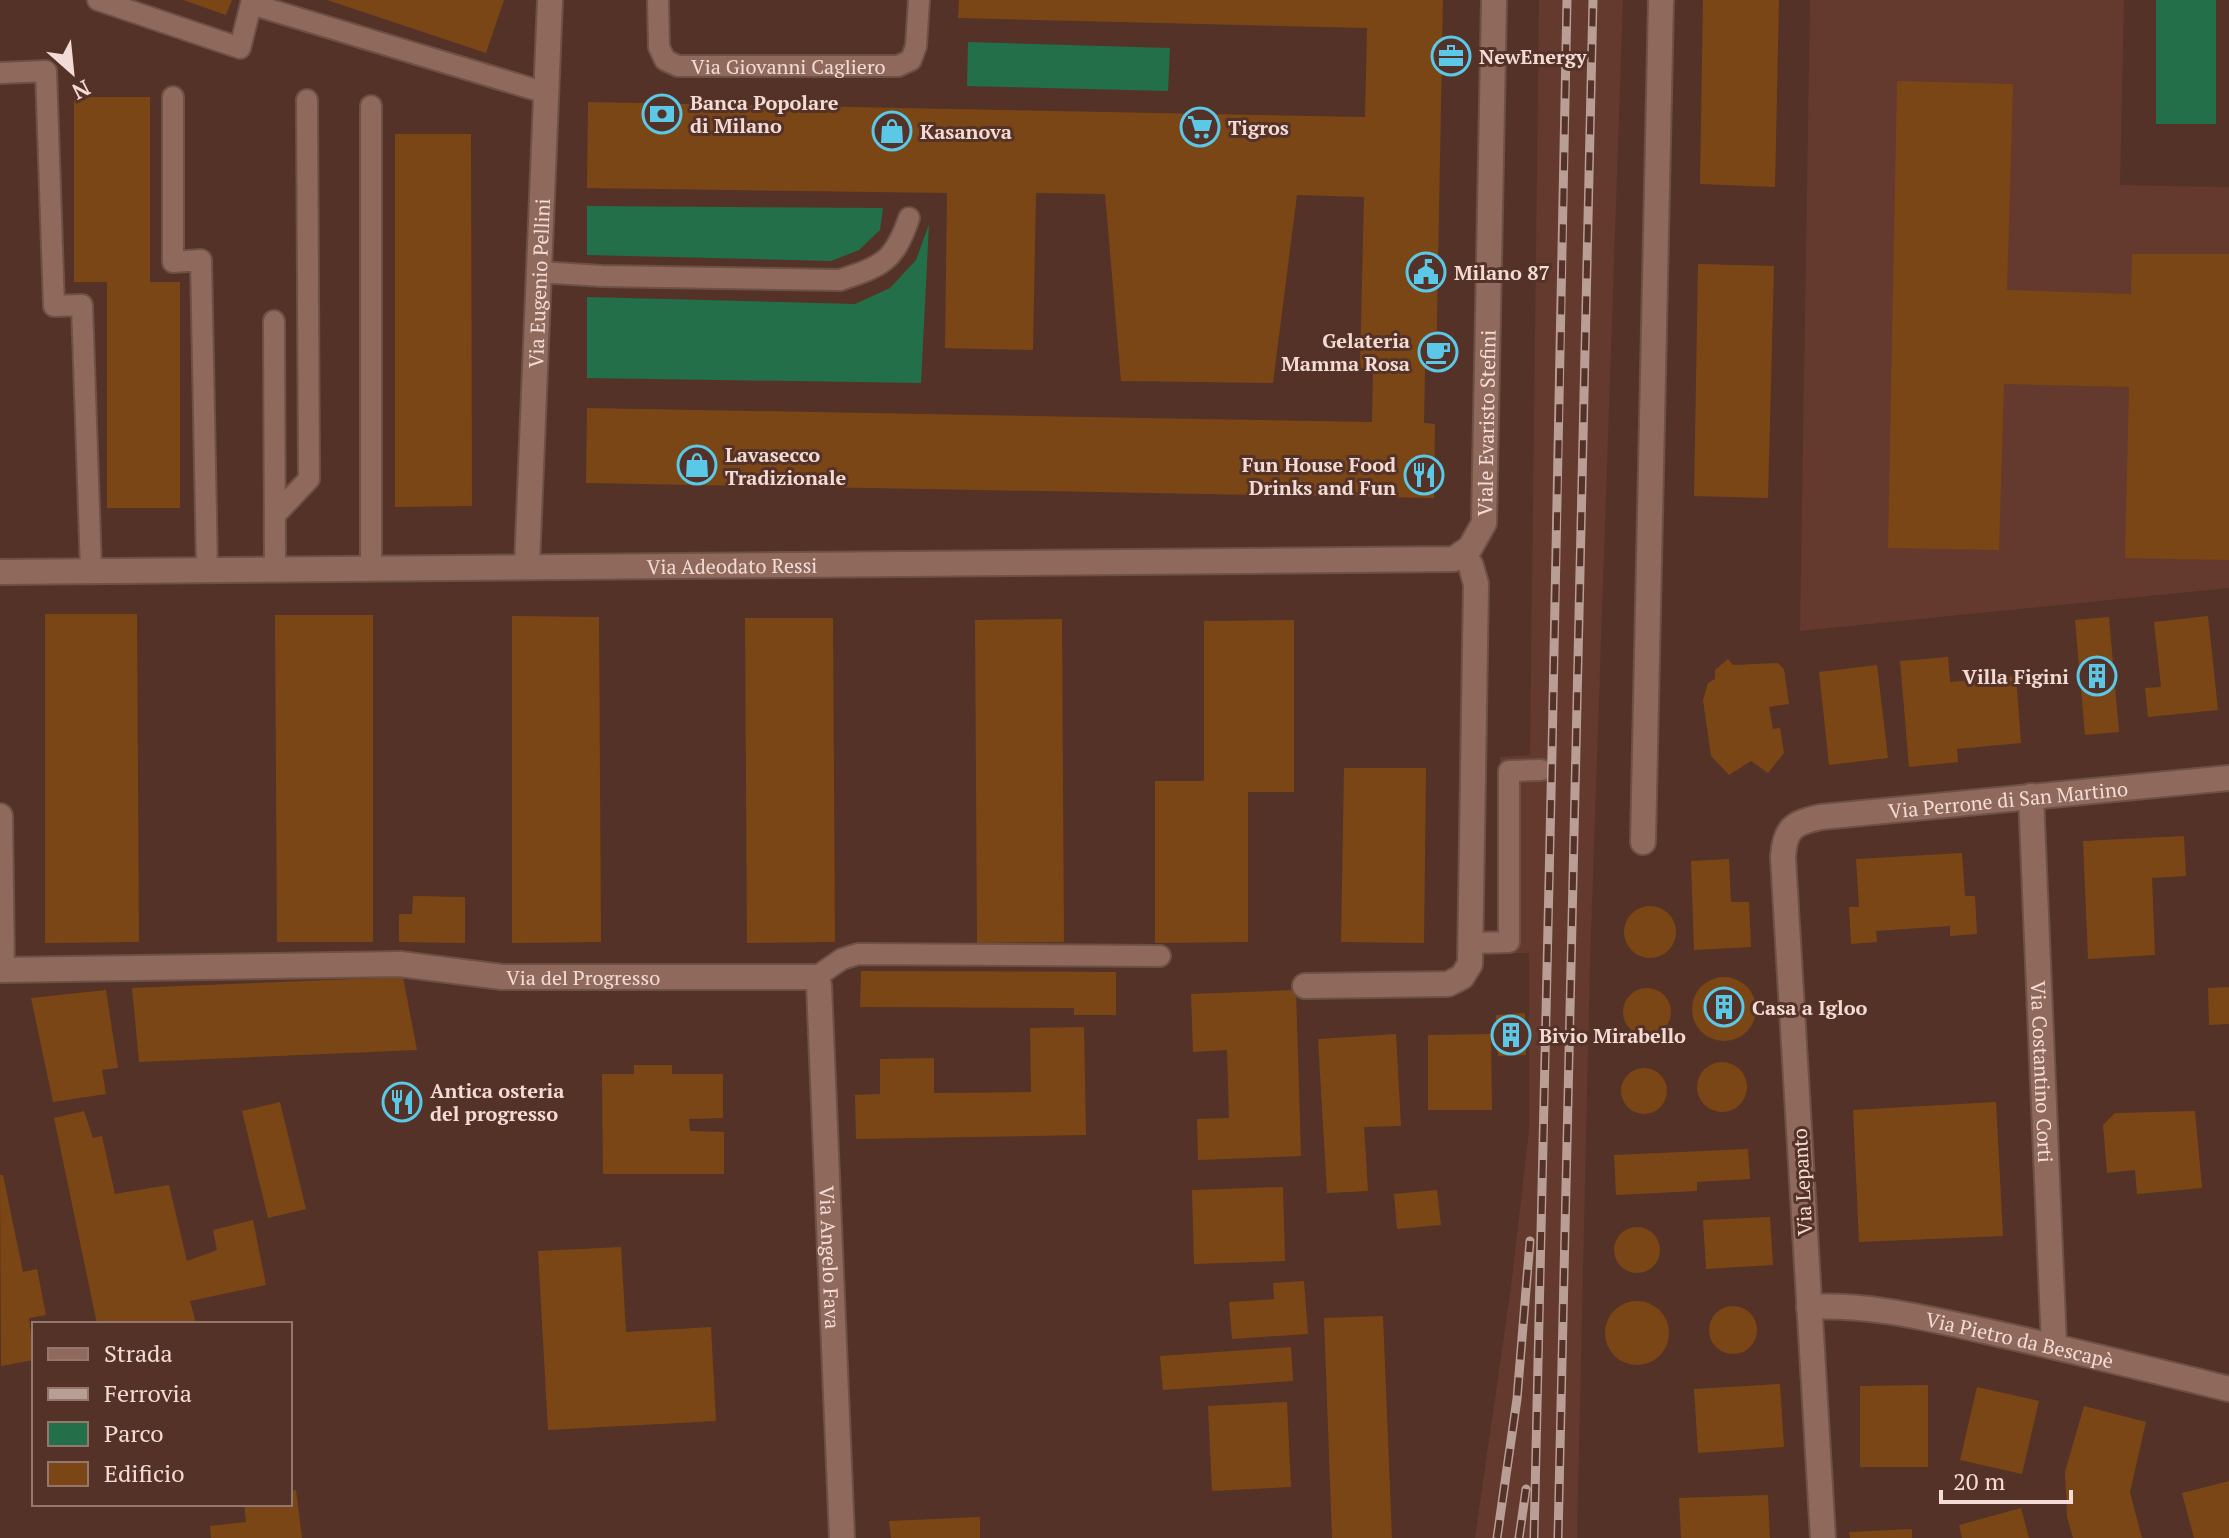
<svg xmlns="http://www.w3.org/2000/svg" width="2229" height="1538" viewBox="0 0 2229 1538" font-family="'PT Serif',serif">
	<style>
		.built { fill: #633a2d }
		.green { fill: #226f4a }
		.building { fill: #7b4615 }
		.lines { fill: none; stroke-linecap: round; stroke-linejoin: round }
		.lane-casing { stroke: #6d5046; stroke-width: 24 }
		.street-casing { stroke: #6d5046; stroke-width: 28 }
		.lane { stroke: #90695d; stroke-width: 20 }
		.street { stroke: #90695d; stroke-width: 24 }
		.rail-casing { stroke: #b99e96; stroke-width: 9 }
		.rail { stroke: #543227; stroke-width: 6; stroke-dasharray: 18; stroke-linecap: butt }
		.labels { text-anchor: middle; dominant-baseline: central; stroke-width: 6; stroke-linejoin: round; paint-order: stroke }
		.poi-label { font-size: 20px; font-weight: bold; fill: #f3dcd5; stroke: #543227; text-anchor: start }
		.street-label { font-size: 20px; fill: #f3dcd5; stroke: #543227 }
	</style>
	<rect width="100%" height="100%" fill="#543227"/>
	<!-- built -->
	<path class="built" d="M1539,0h84l-33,963 -13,575h-102l36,-251 18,-157v-177l-31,1v-11l2,-186 30,-2z
		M1810,0h314l-4,185 109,2v401l-429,43z"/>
	<!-- green -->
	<path class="green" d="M2156,0h60v124h-60z
		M968,42l202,6 -2,43 -201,-5z
		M587,206l296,2 -3,22 -21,20 -28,11 -244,-6z
		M929,224l-8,159 -334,-5v-81l268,7 35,-16 26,-28z"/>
	<!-- building -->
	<path class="building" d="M183,0h49l-6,15z
		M327,0h177l-18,53z
		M959,0h484l-7,370 -11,-1 -1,54 11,1 -1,74 -848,-15 1,-75 785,14 1,-53 -13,-1 4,-171 -67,-2 -24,188 -152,-2 -16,-187 -69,-1 -3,157 -88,-2 2,-155 -360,-5 1,-86 777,15 2,-89 -409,-10z
		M1703,0h76l-4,187 -75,-3z
		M1897,81l116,3 -6,206 124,4 1,-40h97v306l-104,-2 4,-171 -125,-3 -5,166 -111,-2z
		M74,97h76v185h30v226h-73v-226h-33z
		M395,134h76l1,372 -77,1z
		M1698,264l76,2 -6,232 -74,-2z
		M45,614h92l2,328 -94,1z
		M275,615h98v327h-96z
		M512,616l87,1 2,325 -89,1z
		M2208,616l10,94 -70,7 -3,-29 16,-1 -7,-65z
		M2109,617l10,115 -34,3 -10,-115z
		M745,618h88l2,324 -88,1z
		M1062,619l2,323 -87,1 -2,-323z
		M1294,620v172h-46v150l-93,1v-162h49v-160z
		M1948,657l2,25 66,-6 5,67 -64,6 1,13 -49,5 -9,-106z
		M1728,659l5,6 45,-2 6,6 5,35 -20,3 4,22 7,-1 4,25 -16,20 -17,-12 -22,14 -18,-19 -8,-56 5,-17 7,-4v-9z
		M1877,665l11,93 -59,7 -10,-93z
		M1344,768h82l-2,175 -83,-1z
		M2184,836l2,40 -34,2 3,77 -67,4 -5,-118z
		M1962,853l3,43h10l2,38 -27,2v-10l-74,5 1,11 -26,2 -2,-37h10l-3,-48z
		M1729,859l2,43h18l2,45 -57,3 -3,-89z
		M413,896l52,1v46l-66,-1v-28h13z
		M1624 932a26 26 0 1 1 52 0a26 26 0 1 1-52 0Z
		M861,971l255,1v43h-42v-7l-214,-1z
		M1692 1009a32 32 0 1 1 64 0a32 32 0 1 1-64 0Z
		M403,977l14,73 -278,12 -7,-74z
		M2229,987v37l-20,1 -1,-37z
		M1623 1012a24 24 0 1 1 48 0a24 24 0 1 1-48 0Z
		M106,990l12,78 -16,2 4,24 -53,8 -22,-104z
		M1296,990l5,166 -103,4 -1,-41 32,-1 -2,-68 -34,2 -2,-58z
		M1525,1013l1,42 -28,1 -2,-41z
		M1084,1027l2,108 -230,4 -1,-44 25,-1v-35l54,-1v35l97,-1 -1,-64z
		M1396,1034l5,92 -37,1 4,64 -41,2 -9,-154z
		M1491,1034l1,76h-64v-75z
		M1697 1087a25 25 0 1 1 50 0a25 25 0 1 1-50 0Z
		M634,1065h38v9h51v44l-34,1 1,12 34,1v42h-121l-1,-100h32z
		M1621 1091a23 23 0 1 1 46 0a23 23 0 1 1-46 0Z
		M280,1102l26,107 -38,9 -26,-107z
		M1996,1102l7,134 -144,6 -6,-132z
		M84,1111l9,27 9,-2 13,58 54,-9 18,76 30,-11 -4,-20 40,-10 13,65 -76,16 6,22 -99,1 -43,-206z
		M2195,1111l7,77 -65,6 -2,-24 -28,3 -4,-48 12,-12z
		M1748,1149l2,30 -53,3v9l-81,4 -2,-40z
		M0,1175h3l20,97 14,-3 9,46 -17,3 5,42 -33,6z
		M1283,1187l2,74 -91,3 -2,-74z
		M1437,1190l4,35 -44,4 -3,-35z
		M1770,1217l3,48 -67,4 -3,-49z
		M1614 1250a23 23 0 1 1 46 0a23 23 0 1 1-46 0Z
		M621,1247l5,85 85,-5 5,94 -168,9 -10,-179z
		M1304,1281l4,53 -76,5 -3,-37 45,-3 -1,-16z
		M1605 1333a32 32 0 1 1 64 0a32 32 0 1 1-64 0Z
		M1709 1330a24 24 0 1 1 48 0a24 24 0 1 1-48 0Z
		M1383,1316l9,222h-60l-8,-220z
		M1291,1347l2,34 -130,9 -3,-34z
		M1780,1384l4,63 -86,6 -4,-64z
		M1928,1385v82h-68v-81z
		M1977,1387l62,14 -17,73 -62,-14z
		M1287,1402l4,85 -79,4 -4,-85z
		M2084,1406l62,16 -16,70 12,46h-69l-6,-21 -2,-45z
		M2229,1481v57h-35l-12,-45z
		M296,1490l6,48h-91l-1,-12 36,-4 -2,-18h46v-13z
		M1768,1495l2,43h-89l-2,-40z
		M2021,1508l8,30h-67l-3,-13z
		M980,1517v21h-89l-2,-17z
		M1912,1529v9h-62l-1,-6z"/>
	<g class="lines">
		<defs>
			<g id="lane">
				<path d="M98,0l142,48 11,-44 295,89"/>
				<path id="s1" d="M658,0l1,47 6,13 13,6h220l13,-6 5,-14 3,-46"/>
				<path d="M0,73l46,-2 8,235 28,-1 9,264"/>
				<path d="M173,97v165l28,-2 6,308"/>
				<path d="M371,106v461"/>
				<path d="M539,272l63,4 238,4c42,-14 54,-18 69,-62"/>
				<path d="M274,321l1,246"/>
				<path d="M275,515l34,-36 -2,-379"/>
				<path d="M1472,943l37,-1v-171l32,-1"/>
				<path d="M816,977l26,-18 16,-5 302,2"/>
			</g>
			<g id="street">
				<path id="s2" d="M527,565l23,-565"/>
				<path id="s3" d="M0,572l1454,-13 16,-11 14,-25 10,-523"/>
				<path id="s4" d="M2031,796l23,550"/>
				<path d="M0,816l2,153"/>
				<path d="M1643,842l18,-842"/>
				<path id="s5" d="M0,970l400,-6 102,13h314l3,8 23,553"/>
				<path d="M1305,986l143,-2 14,-7 8,-13 6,-380 -5,-18 -7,-12"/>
				<path id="s6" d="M1809,1307c62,-3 116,11 176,24 81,18 163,38 244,58"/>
				<path id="s7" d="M1823,1538l-40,-681c2,-29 10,-34 38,-40l408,-39"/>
			</g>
		</defs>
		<!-- lane casing -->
		<use href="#lane" class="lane-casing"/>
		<!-- street casing -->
		<use href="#street" class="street-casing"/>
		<!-- lane -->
		<use href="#lane" class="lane"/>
		<!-- street -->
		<use href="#street" class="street"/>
		<defs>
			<path id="rail" d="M1497,1538l20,-139 13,-158
				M1519,1538l7,-49
				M1534,1538c12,-513 24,-1025 33,-1538
				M1558,1538l35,-1538"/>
		</defs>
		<!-- rail casing -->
		<use href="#rail" class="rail-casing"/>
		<!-- rail -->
		<use href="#rail" class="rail"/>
	</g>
	<!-- icons -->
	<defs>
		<symbol id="office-ring" viewBox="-11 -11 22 22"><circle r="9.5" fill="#543227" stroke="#5ac8e6" stroke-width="1.5"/><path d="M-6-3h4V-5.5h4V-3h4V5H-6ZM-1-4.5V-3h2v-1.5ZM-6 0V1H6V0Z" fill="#5ac8e6"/></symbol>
		<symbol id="bank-ring" viewBox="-11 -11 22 22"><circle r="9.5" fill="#543227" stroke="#5ac8e6" stroke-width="1.5"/><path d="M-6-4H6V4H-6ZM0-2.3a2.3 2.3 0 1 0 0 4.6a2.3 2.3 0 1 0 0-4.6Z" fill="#5ac8e6"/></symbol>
		<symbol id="supermarket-ring" viewBox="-11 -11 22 22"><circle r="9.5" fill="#543227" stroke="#5ac8e6" stroke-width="1.5"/><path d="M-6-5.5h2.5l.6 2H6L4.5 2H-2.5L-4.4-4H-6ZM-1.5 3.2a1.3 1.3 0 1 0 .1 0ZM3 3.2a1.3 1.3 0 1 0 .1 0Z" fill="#5ac8e6"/></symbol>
		<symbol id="shop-ring" viewBox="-11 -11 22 22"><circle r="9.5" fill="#543227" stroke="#5ac8e6" stroke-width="1.5"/><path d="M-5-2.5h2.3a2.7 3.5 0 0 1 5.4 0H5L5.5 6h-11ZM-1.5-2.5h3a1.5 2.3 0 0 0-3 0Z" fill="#5ac8e6"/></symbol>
		<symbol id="civic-ring" viewBox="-11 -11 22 22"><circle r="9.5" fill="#543227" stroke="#5ac8e6" stroke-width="1.5"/><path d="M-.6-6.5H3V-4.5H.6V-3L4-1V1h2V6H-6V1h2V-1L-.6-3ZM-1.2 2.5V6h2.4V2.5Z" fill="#5ac8e6"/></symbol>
		<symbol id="cafe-ring" viewBox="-11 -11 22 22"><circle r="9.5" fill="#543227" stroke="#5ac8e6" stroke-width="1.5"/><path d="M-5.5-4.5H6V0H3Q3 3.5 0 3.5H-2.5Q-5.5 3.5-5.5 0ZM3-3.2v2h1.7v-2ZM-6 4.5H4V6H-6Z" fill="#5ac8e6"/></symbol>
		<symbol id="restaurant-ring" viewBox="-11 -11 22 22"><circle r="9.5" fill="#543227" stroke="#5ac8e6" stroke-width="1.5"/><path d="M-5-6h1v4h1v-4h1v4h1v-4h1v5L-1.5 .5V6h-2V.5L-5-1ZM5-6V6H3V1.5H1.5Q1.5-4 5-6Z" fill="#5ac8e6"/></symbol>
		<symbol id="building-ring" viewBox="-11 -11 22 22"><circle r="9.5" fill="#543227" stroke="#5ac8e6" stroke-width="1.5"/><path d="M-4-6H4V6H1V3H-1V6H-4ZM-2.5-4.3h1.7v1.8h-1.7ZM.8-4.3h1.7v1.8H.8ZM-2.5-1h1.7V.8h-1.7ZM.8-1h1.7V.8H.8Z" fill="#5ac8e6"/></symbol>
	</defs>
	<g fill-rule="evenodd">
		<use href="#office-ring" x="1429" y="34" width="44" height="44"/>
		<use href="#bank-ring" x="640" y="92" width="44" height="44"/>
		<use href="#supermarket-ring" x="1178" y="105" width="44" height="44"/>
		<use href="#shop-ring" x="870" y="109" width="44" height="44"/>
		<use href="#civic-ring" x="1404" y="250" width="44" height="44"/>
		<use href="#cafe-ring" x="1416" y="330" width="44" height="44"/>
		<use href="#shop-ring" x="675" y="443" width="44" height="44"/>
		<use href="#restaurant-ring" x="1402" y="453" width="44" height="44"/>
		<use href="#building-ring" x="2075" y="654" width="44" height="44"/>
		<use href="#building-ring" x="1702" y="985" width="44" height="44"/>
		<use href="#building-ring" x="1489" y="1013" width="44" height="44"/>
		<use href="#restaurant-ring" x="380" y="1080" width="44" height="44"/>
	</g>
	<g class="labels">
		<!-- poi labels -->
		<g class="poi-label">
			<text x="1479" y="56">NewEnergy</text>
			<text x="690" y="102">Banca Popolare<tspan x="690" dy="23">di Milano</tspan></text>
			<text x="1228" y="127">Tigros</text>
			<text x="920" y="131">Kasanova</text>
			<text x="1454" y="272">Milano 87</text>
			<text x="1410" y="340" text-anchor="end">Gelateria<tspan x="1410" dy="23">Mamma Rosa</tspan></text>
			<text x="725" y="454">Lavasecco<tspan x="725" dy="23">Tradizionale</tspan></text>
			<text x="1396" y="464" text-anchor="end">Fun House Food<tspan x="1396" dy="23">Drinks and Fun</tspan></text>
			<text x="2069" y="676" text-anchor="end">Villa Figini</text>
			<text x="1752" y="1007">Casa a Igloo</text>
			<text x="1539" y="1035">Bivio Mirabello</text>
			<text x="430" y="1090">Antica osteria<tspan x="430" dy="23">del progresso</tspan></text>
		</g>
		<!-- street labels -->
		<g class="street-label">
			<text stroke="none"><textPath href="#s1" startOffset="186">Via Giovanni Cagliero</textPath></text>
			<text stroke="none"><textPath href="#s2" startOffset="282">Via Eugenio Pellini</textPath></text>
			<text stroke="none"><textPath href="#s3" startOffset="1602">Viale Evaristo Stefini</textPath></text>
			<text stroke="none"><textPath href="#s3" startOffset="732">Via Adeodato Ressi</textPath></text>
			<text stroke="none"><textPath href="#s7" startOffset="932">Via Perrone di San Martino</textPath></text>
			<text stroke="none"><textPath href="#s5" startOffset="584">Via del Progresso</textPath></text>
			<text stroke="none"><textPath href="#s4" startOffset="276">Via Costantino Corti</textPath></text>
			<text transform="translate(1802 1182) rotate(-93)">Via Lepanto</text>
			<text stroke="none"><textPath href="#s5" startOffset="1098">Via Angelo Fava</textPath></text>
			<text stroke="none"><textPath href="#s6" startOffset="214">Via Pietro da Bescapè</textPath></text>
		</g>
	</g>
	<!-- legend -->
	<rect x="32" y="1322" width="260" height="184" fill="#543227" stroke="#94766d" stroke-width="2"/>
	<rect x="48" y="1348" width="40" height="12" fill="#90695d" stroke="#94766d" stroke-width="2"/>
	<text x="104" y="1362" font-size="24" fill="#f3dcd5">Strada</text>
	<rect x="48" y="1388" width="40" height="12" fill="#b99e96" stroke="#94766d" stroke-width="2"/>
	<text x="104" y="1402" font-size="24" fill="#f3dcd5">Ferrovia</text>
	<rect x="48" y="1422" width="40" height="24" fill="#226f4a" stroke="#94766d" stroke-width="2"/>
	<text x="104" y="1442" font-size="24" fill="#f3dcd5">Parco</text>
	<rect x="48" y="1462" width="40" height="24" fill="#7b4615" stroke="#94766d" stroke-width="2"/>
	<text x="104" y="1482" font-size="24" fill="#f3dcd5">Edificio</text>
	<!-- north arrow -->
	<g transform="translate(72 72) rotate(153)" stroke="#543227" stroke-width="6" paint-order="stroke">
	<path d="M0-6L14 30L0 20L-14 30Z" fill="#f3dcd5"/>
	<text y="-12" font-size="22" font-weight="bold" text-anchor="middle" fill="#f3dcd5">N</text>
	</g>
	<!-- scale -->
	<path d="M1941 1490v12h130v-12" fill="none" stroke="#f3dcd5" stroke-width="4"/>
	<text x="1953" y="1490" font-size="24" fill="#f3dcd5" stroke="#543227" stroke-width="6" paint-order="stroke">20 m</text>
</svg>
